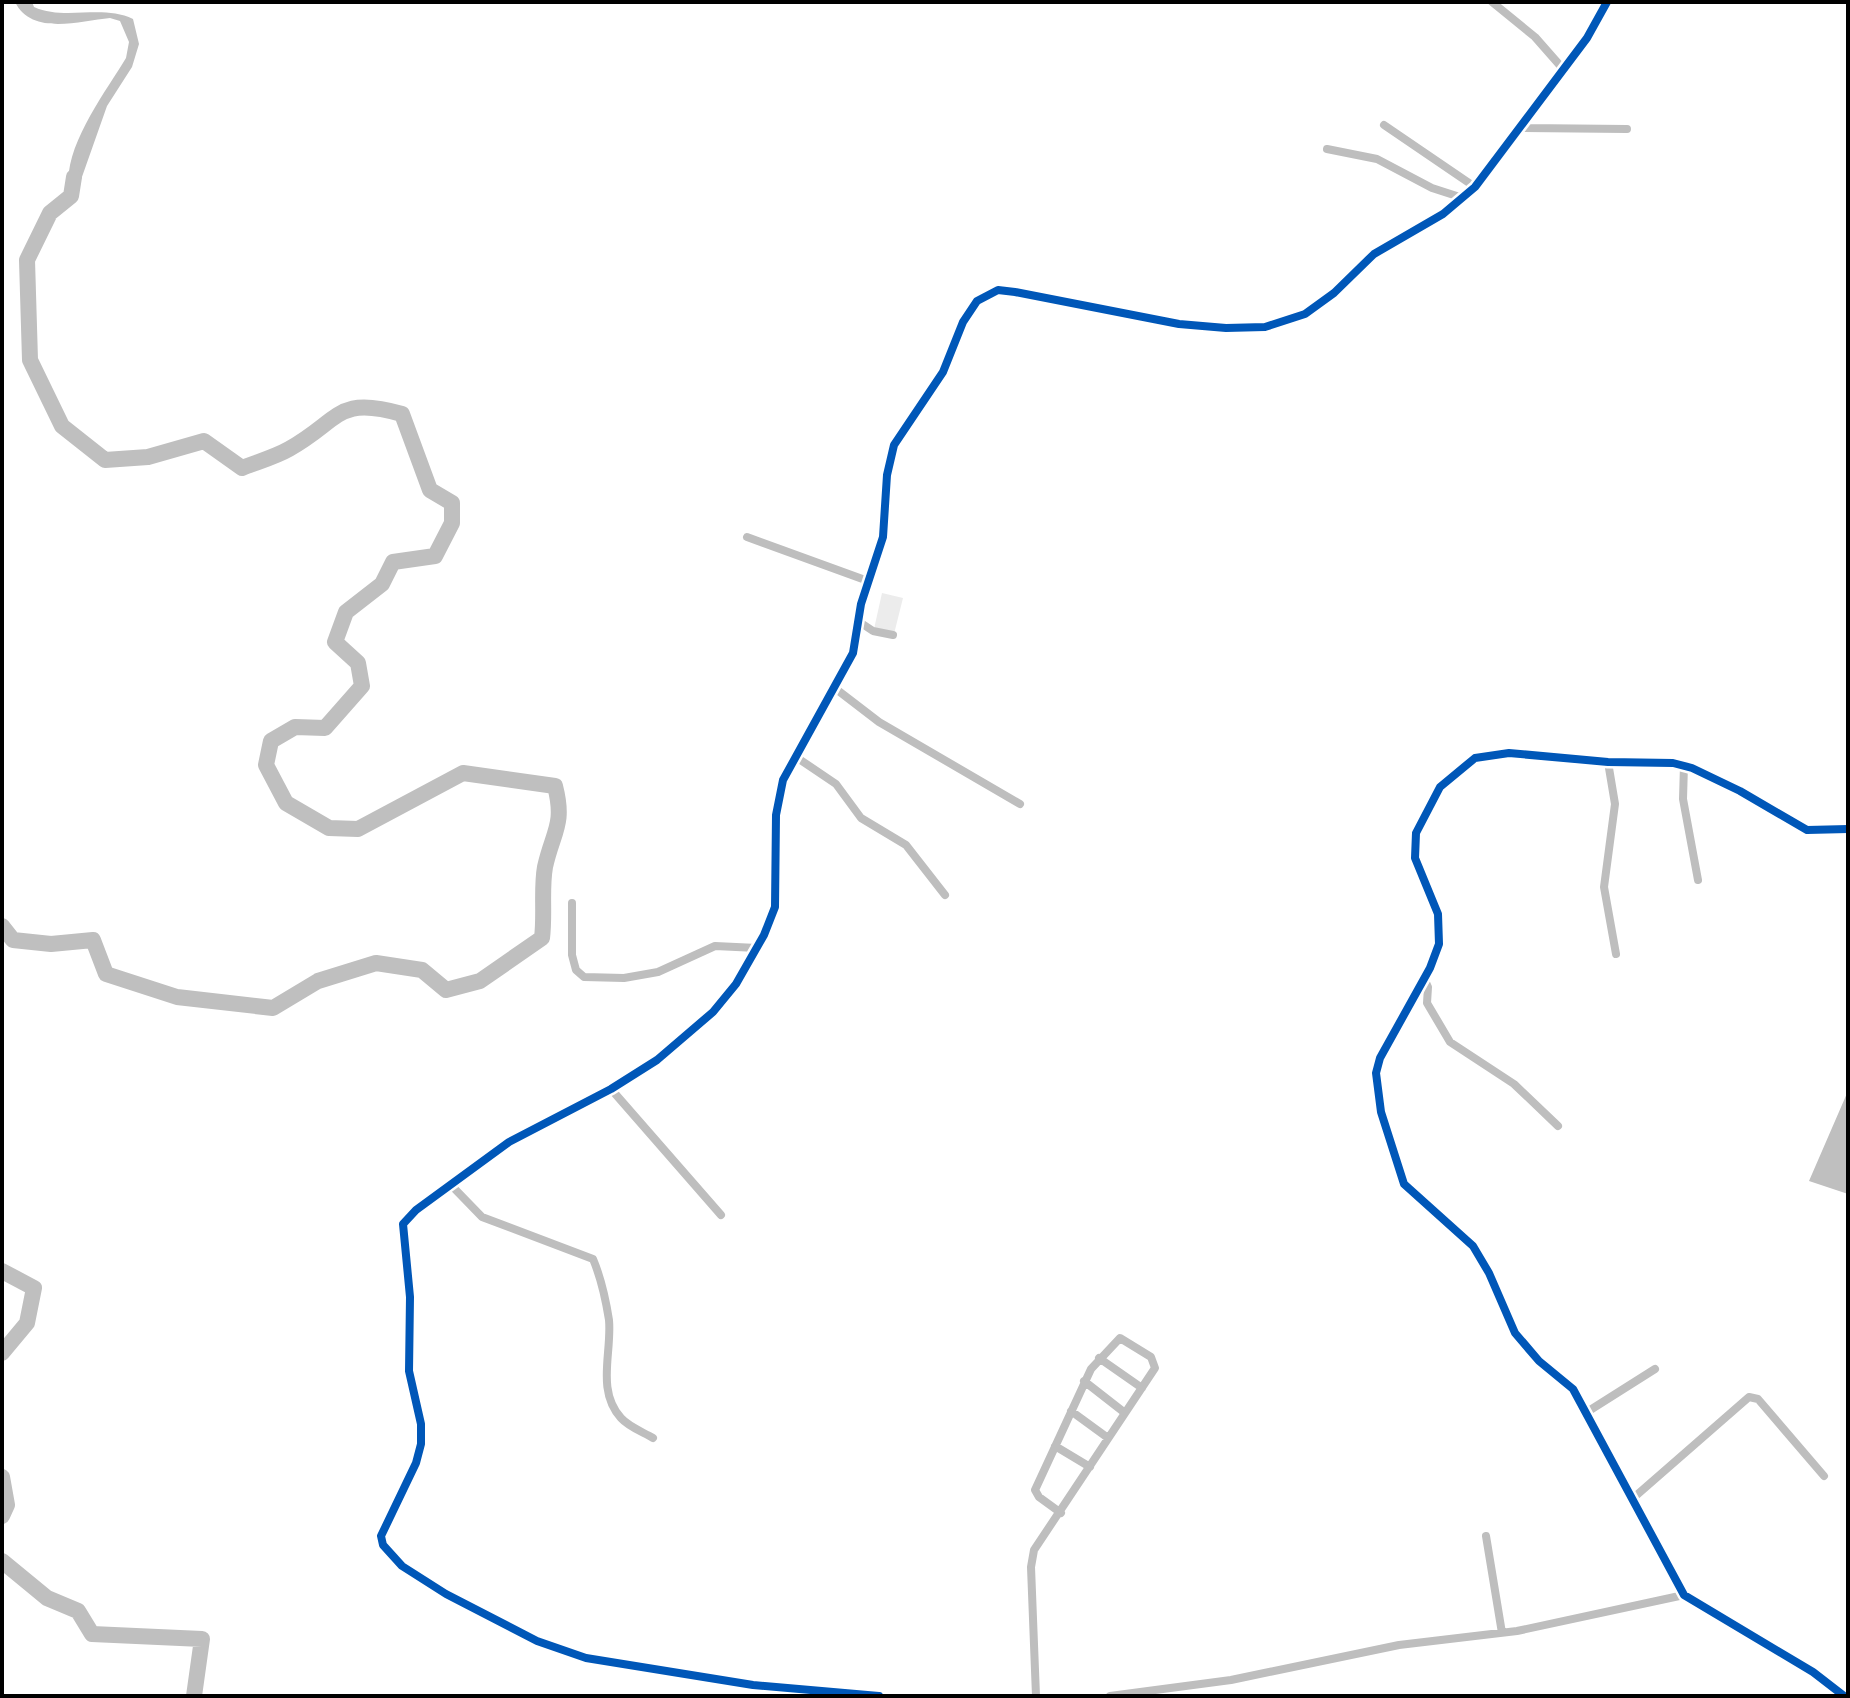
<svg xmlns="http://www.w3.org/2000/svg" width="1850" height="1698" viewBox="0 0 1850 1698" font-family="'Public Sans',sans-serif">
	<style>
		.green { fill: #ececec }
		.water { fill: #bfbfbf }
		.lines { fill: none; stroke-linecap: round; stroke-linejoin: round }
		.river { stroke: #bfbfbf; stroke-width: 16 }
		.street { stroke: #bebebe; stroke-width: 8 }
		.cycleway-casing { stroke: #fff; stroke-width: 13 }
		.cycleway { stroke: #0057b8; stroke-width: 8 }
	</style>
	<rect width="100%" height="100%" fill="#fff"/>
	<!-- green -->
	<path class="green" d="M882,593l21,5 -9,36 -20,-5z"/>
	<!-- water -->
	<path class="water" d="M15,2h17l2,5c31,14 68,-3 99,12l6,25 -7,23 -25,39 -30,85 -6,5c-14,-41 34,-103 55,-138l3,-16 -9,-21 -10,-3c-31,3 -78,18 -95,-16z
		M1848,1091v103l-39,-13z"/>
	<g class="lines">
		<!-- river -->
		<path class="river" d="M2,926l11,14 38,4 42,-4 13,34 71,23 96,11 45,-27 58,-18 46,7 24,20 34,-9 62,-43c3,-24 -1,-49 3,-71 8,-36 20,-42 10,-81l-92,-13 -105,56 -29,-1 -43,-25 -20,-38 5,-24 24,-14 30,1 37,-42 -4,-23 -23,-21 11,-30 36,-28 11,-22 42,-6 17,-33v-20l-22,-13 -28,-76c-66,-19 -61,6 -113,35 -14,8 -32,13 -47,19l-38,-27 -56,16 -43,3 -43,-34 -32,-66 -3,-100 23,-47 21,-17 3,-19
			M2,1271l32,17 -7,35 -25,30
			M2,1477l5,28 -5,11
			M2,1561l45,37 31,13 14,23 110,5 -8,57"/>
		<!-- street -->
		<path class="street" d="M1492,2l43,35 29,33
			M1384,125l91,62
			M1518,128l109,1
			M1327,149l50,10 55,29 31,10
			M747,537l121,44
			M858,621l15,10 20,4
			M836,689l43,33 141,82
			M796,757l40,27 25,34 45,27 39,50
			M1608,762l7,42 -11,83 12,67
			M1684,765l-1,34 15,81
			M572,903v52l4,15 8,7 40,1 34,-6 57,-26 42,2
			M1424,978l4,9 -1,16 23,39 64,42 44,42
			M611,1089l110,126
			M450,1184l32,33 111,42c8,19 13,42 16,61 3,33 -13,70 12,98 8,9 22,14 32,20
			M1099,1358l43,30
			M1084,1381l41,32
			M1071,1411l37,27
			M1587,1412l68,-43
			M1055,1446l35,21
			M1631,1500l118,-103 9,2 66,77
			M1486,1536l16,97
			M879,1696l-126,-11 -167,-27 -49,-17 -91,-47 -44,-28 -19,-21 -2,-9 35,-73 5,-19v-20l-12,-53 1,-74 -7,-73 13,-14 93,-68 102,-53 46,-29 56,-48 23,-28 28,-49 11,-28 1,-92 7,-35 70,-127 8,-49 22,-67 4,-62 7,-30 49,-73 20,-50 14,-21 21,-11 17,2 164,32 47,4 39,-1 40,-13 29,-21 40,-39 69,-40 32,-27 112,-149 20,-36
			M1036,1696l-5,-129 3,-17 121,-182 -4,-11 -31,-19 -29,31 -56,121 4,7 22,16
			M1110,1696l121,-16 168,-35 118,-14 167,-36
			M1844,1696l-31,-24 -129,-77 -111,-206 -34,-28 -24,-28 -26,-60 -16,-27 -69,-62 -23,-72 -5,-39 4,-15 50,-90 9,-24 -1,-30 -23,-56 1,-25 24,-46 35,-29 34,-5 99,9 65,1 19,5 48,23 67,39 41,-1"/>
		<defs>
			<path id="cycleway" d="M879,1696l-126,-11 -167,-27 -49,-17 -91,-47 -44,-28 -19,-21 -2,-9 35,-73 5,-19v-20l-12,-53 1,-74 -7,-73 13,-14 93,-68 102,-53 46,-29 56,-48 23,-28 28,-49 11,-28 1,-92 7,-35 70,-127 8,-49 22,-67 4,-62 7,-30 49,-73 20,-50 14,-21 21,-11 17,2 164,32 47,4 39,-1 40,-13 29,-21 40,-39 69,-40 32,-27 112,-149 20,-36
				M1844,1696l-31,-24 -129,-77 -111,-206 -34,-28 -24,-28 -26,-60 -16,-27 -69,-62 -23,-72 -5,-39 4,-15 50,-90 9,-24 -1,-30 -23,-56 1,-25 24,-46 35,-29 34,-5 99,9 65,1 19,5 48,23 67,39 41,-1"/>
		</defs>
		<!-- cycleway casing -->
		<use href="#cycleway" class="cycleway-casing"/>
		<!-- cycleway -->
		<use href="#cycleway" class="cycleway"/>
	</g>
	<!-- border -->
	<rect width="1850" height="1698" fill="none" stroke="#000000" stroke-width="8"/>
</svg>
